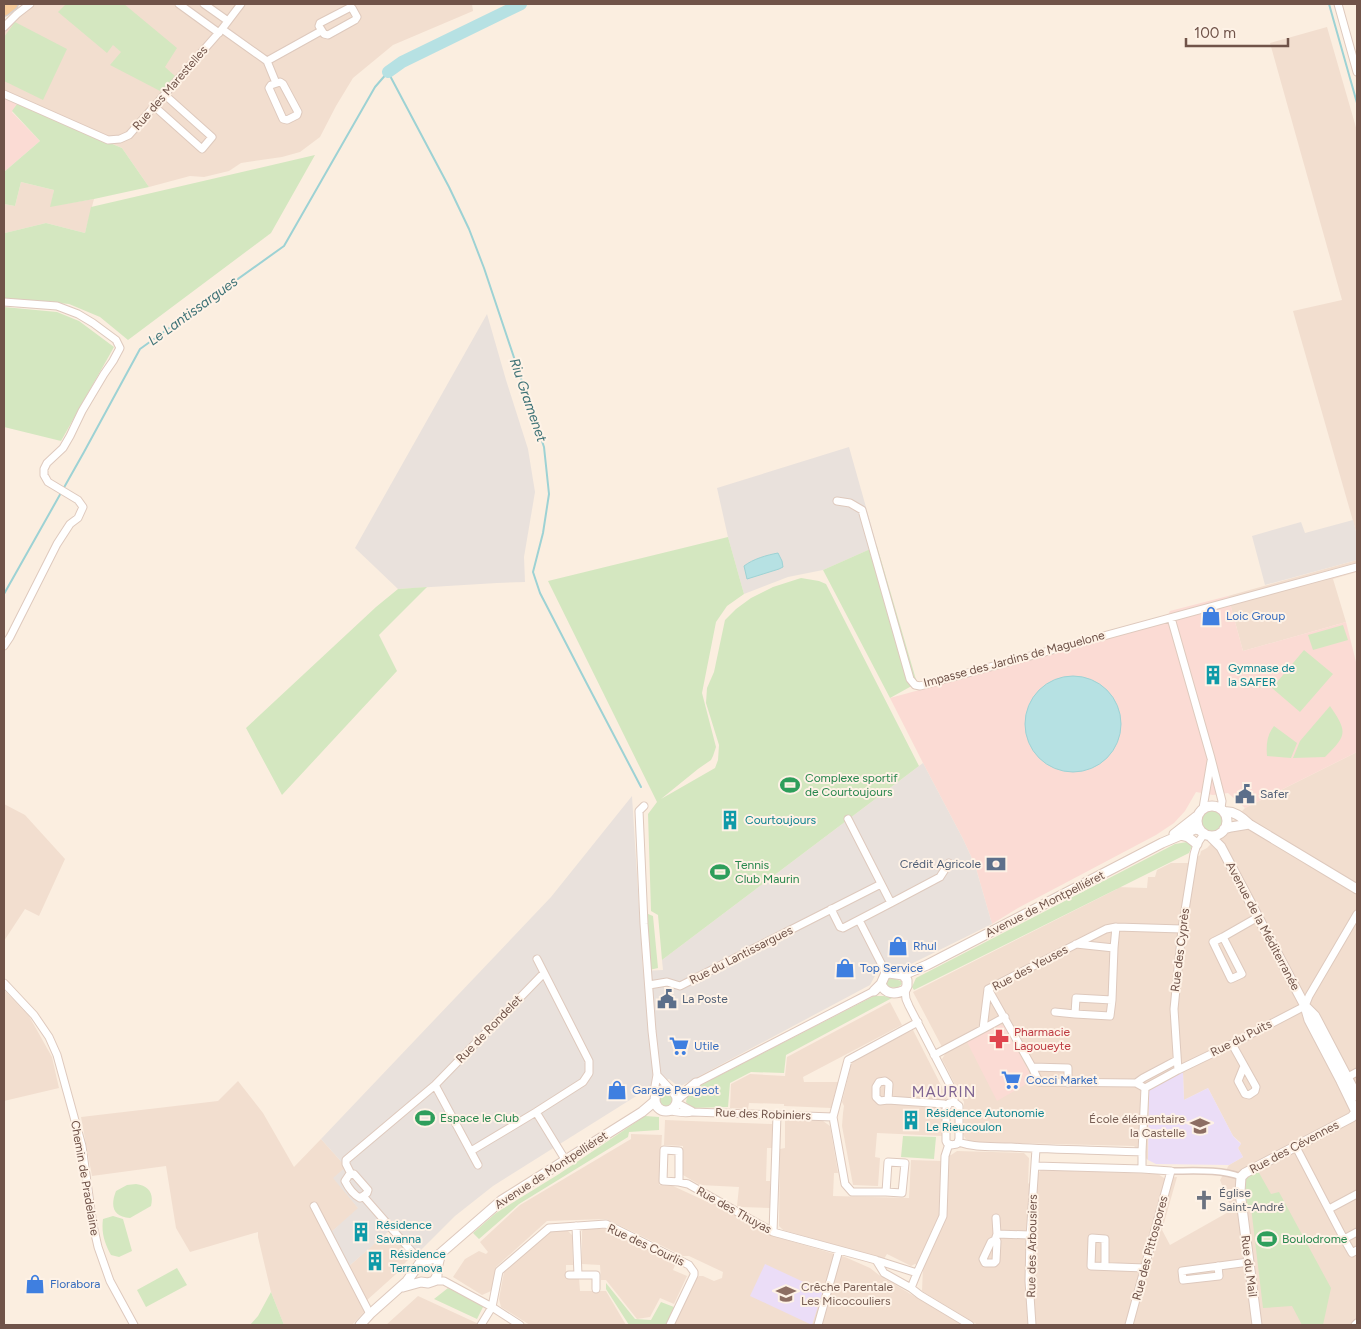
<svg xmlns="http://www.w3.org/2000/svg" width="1361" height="1329" viewBox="0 0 1361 1329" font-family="Figtree,sans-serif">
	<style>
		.residential { fill: #f2decf }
		.commercial { fill: #fbdbd4 }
		.industrial { fill: #e9e1dc }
		.education { fill: #ebddf7 }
		.green { fill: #d4e7c0 }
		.water { fill: #b6e1e3; stroke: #9dd2d4 }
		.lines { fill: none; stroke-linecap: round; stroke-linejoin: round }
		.stream { stroke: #9dd2d4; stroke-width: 2 }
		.river { stroke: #b6e1e3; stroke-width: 12 }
		.pedestrian-casing { stroke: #dec9bd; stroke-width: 8 }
		.minor-casing { stroke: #dec9bd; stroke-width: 9 }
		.tertiary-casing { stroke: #dec9bd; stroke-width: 11 }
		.primary-casing { stroke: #d7cfcc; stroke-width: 14 }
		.pedestrian { stroke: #fff; stroke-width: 5 }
		.minor { stroke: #fff; stroke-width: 7 }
		.tertiary { stroke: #fff; stroke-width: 9 }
		.primary { stroke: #f7cb9b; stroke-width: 11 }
		.labels { text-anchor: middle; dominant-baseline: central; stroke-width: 4; stroke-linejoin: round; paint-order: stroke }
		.street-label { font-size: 12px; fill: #705349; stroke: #fef2e6 }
		.shop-label { font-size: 12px; fill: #366cbe; stroke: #fef2e6; text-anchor: start }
		.culture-label { font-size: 12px; fill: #0d838f; stroke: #fef2e6; text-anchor: start }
		.leisure-label { font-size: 12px; fill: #27864d; stroke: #fef2e6; text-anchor: start }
		.service-label { font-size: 12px; fill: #4e5e75; stroke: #fef2e6; text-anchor: start }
		.health-label { font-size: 12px; fill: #be3a42; stroke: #fef2e6; text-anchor: start }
		.education-label { font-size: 12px; fill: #785e54; stroke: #fef2e6; text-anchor: end }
		.worship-label { font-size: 12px; fill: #5b616d; stroke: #fef2e6; text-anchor: start }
		.water-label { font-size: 14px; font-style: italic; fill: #3e7276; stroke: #fef2e6 }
		.quarter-label { font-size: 15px; letter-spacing: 1px; fill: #7f6593; stroke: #fef2e6 }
	</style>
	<rect width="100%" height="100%" fill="#fbeee0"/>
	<!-- residential -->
	<path class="residential" d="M30,4h442l1,7 -80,34 -40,33 -17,28 -16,31 -20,15 -18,5 -41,6 -12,8 -25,6 -14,-1 -41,11 -27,-39 -118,-50v-68l13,-16z
		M1327,27l30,104v404l-64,-224 49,-11 -72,-257z
		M21,182l33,8 -3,16 43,-7 -9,34 -39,-10 -41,10 -1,2v-31l11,2z
		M1357,560v12l-24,7 13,43 -103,29 -15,-55z
		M1357,752v573h-379l-56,-34 1,-24 -8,-3 -4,2 -24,-12 -3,5 -101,-29 -4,-4 1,-77 5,-1v-28l38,1 7,5 8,47h-4l-1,23 76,2 2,-38 30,1v-8l10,2 6,-4 67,2 5,5 -1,26 13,-14 117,4 6,4 13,-1 -15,53 8,15 62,-35 -12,-30 9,-15 14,-8 -5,-9 3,-5 -8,-7 -25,-48 -24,12 -1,-27 -34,17 -1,70 -14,-14 -164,-4 -5,-4 -2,-4 1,-32 -22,-43 3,-5 -4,-9 -28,-53 204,-103v-2l30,1 1,-11h7l2,-7 14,-7h17l12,-8 1,-4 6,-3 38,-40z
		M4,804l21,11 40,44 -26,57 -14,-7 -21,32z
		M4,990l25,26 23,41 7,31 -55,13z
		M890,1002l12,23 -99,52 1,5h34l-7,26 -47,-2v-2l-35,-1 -1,6 -18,-1 1,-24 19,-10 35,2 2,-19z
		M913,1030l34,67 -5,15v24l-65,-3 -2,24 5,1 -2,28 -25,-1 -11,-59 1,-13 1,-7 -2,-4 9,-37 3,-5z
		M238,1081l25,32 31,54 27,-28 25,28 -12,11 25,31 -29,24 18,34 37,-33 3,4 4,-3 13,15 5,8 -6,6 1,2 -39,35v9l-14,15h-68l-13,-33 -13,-55v-5l-68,20 -14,-24 -10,-62 -74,10 -11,-59 137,-16z
		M665,1120l107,4v24h-5l-1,33h4v27l-29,-1 -4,-1 2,-19 -39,-2 -17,-10v-29l-19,-1z
		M631,1134l31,1 -3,50 14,1 39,18 2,-2 62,35 69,20 25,11 9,7 83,50h-288l21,-45 4,-4h4l11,5 8,-3 1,-6 -34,-16h-6l-77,-37 -59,2 -51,46 -5,24 -9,4 -29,-18 12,-18 14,-8 7,3 2,-2 -8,-10 40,-37 111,-66z
		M584,1229h21l71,34 -3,7 14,6 -13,28 -14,-6 -10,19 -13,2 -31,-39h-5l-1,-15 -18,-1v-33z
		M567,1230l5,5 1,30h-7v13h13l1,13h26l20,34h-96l-29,-18 -2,-8 5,-27 45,-41z
		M418,1296l63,29h-95z"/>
	<!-- commercial -->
	<path class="commercial" d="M4,98l13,6 -5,8 28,29 -36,31z
		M1228,596l15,55 103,-29 11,44v86l-112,56 -17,-15 -15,2 -17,-3 -11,19 -11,12 -18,12 -138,73 -26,16 -17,-59 -12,-26 -40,-76 -33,-65 274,-75 6,-12z
		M1000,1025l5,1 28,54 -36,21 -30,-59z"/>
	<!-- industrial -->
	<path class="industrial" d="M487,314l19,66 22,69 7,43 -11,65 1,25 -28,1 -99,6 -43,-41z
		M849,447l28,99 -54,24 -35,7 -44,17 -16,-57 -11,-49z
		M1353,520l4,15v25l-92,25 -13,-49 49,-14 4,11z
		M923,763l40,76 12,26 17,59 -87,43h-15l-14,7 -6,11 -191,102 -10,-8 -20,9 -156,98 -38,30 -34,34 -11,8 -5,-8 -16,-19 -41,36 -18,-34 28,-25 -25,-30 13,-11 -25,-28 230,-242 81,-101 11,175 20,-1 -1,-10z"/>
	<!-- education -->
	<path class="education" d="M1183,1072l1,28 24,-12 25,48 8,8 -3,4 5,9 -14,8 -73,-1 -8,-4 1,-70z
		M765,1264l58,27 -11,34 -62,-29z"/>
	<!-- green -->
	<path class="green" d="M66,4h58l53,44 -12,19 10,9 -13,16 -52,-27 11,-13 -8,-7 -6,8 -49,-41z
		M15,22l52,27 -24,51 -39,-19v-44z
		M17,104l105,44 27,39 -55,12 -44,8 4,-17 -33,-8 -6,24 -11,-2v-32l36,-31 -28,-30z
		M315,155l-44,78 -143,107 -28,-23 -31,-13 -65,-6 1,-65 41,-10 39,10 6,-26z
		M4,307l53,5 22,9 35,26 -53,94 -57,-14z
		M728,537l16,57 -17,12 -11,16 -14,71 14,54 -3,9 -2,4 -13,9 -37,30 54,-31 3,-8 1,-15 -13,-42 1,-15 7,-16 11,-52 11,-11 15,-11 22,-11 28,-9 18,3 7,3 93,182 -257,194 -4,-45 -7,-4 -3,-97 9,-12 -109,-221z
		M877,546l40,137 -27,15 -67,-128z
		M427,587l-48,48 18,36 -115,124 -36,-67 130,-121 22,-18z
		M1343,625l5,15 -35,10 -5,-15z
		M1304,650l29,24 -33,38 -28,-24z
		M1330,706c17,25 18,29 -5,51l-32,1 7,-17z
		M1274,726l23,17 -6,15 -24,-2c-1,-11 0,-21 7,-30z
		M1201 821a11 11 0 1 1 22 0a11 11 0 1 1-22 0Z
		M1187,842l5,4 -3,7 -275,137 -2,-3 4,-9 259,-134z
		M648,914l5,2 5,52 -9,2 -4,-54z
		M892,978l9,3 1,3 -5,4 -8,-1 -3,-3 2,-5z
		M874,996h10l8,2 -106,57 -2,18 -33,-1 -21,11 -2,24 -37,1 -5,-6 1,-5 10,-10z
		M660 1100a7 7 0 1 1 14 0a7 7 0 1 1-14 0Z
		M645,1116l14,1v13l-30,2 -1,5 -109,67 -40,35 -6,-6 23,-20 63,-39z
		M903,1136l33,1 -2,22 -33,-2z
		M1258,1171l13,23 8,-2 52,96 -8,37h-21l-10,-19 -29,2 -12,-101 -4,-1 -3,-27z
		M136,1184c13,2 18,9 15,22l-21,12c-17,-1 -20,-12 -14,-27l11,-6z
		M113,1216l10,3 9,32 -13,6 -8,-2c-6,-11 -10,-22 -8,-36z
		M177,1268l10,17 -41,22 -9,-17z
		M606,1283l29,36 16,1 10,-18 13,5 -8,18h-37l-23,-36z
		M448,1288l36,17 -7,14 -43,-20z
		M271,1292l13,33h-34l8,-9z"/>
	<!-- water -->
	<path class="water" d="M778,553l4,8 1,6 -4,2 -32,10 -3,-13c9,-7 23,-11 34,-13z
		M1025 724a48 48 0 1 1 96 0a48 48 0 1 1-96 0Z"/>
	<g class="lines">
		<!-- stream -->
		<path class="stream" d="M1329,4l28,99
			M4,594l80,-142 56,-103 144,-103 91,-159 13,-15 61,115 20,42 15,39 60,179 5,47 -6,39 -10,39 7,21 46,89 55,105"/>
		<!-- river -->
		<path class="river" d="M388,72l14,-10 119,-58"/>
		<defs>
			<path id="pedestrian" d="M1171,1171c23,0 49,-2 70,6"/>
			<path id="minor" d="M179,4l40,29
				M204,4l24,17
				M1338,4l19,68
				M349,8h3l5,9 -2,3 -27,15 -4,-1 -5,-8 1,-3z
				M4,27l13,-13 13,-10
				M222,29l45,32
				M267,61l54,-30
				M267,61l9,22
				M280,82l3,2 15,28 -1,3 -10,5 -4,-1 -14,-31 2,-3z
				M4,94l104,46 12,-1 9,-4 93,-106 19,-25
				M155,107l47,42 10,-12 -47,-42
				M4,302l53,4 21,8 15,9 23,17 4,8 -7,13 -9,13 -22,37 -12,25 -7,12 -16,15 -3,6v6l4,7 30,18 5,7 -5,11 -8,6 -13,20 -47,93 -6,9
				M837,501l13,2 12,7 48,169 5,6 5,1 437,-119
				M1171,618l40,140 11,43 -1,7
				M644,806l-5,5 5,113 8,107 5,44 -2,11 2,9
				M1203,808l8,-47
				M891,903l49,-26 9,-14
				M831,909l9,18 3,1 48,-25 -43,-84
				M859,920l25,49 1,6
				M1223,937l19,37 -11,5 -18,-37z
				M1223,937l35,-20
				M1076,944l38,4
				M4,983l30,32 15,22 8,18 25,91 11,79 5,22 12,34 24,44
				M649,985l18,-3 13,4 201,-102
				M988,989l44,78 7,15 97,1 9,5
				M905,990l1,9 3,7 43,83 2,5v8
				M1076,998l36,2 -2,16 -35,-2z
				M1112,1000l2,-52 2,-21
				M1055,1012l20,2
				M983,1029l22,-12
				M1232,1044l24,43 -1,4 -6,4 -4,-1 -7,-13 6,-15
				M934,1055l49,-26 5,-40 118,-60 10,-2 66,2
				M1032,1067l36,1v15
				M1178,1070l-4,-61 8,-80 12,-75 3,-10 7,-10
				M657,1075l14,15
				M1344,1079l13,-7
				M696,1083l178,-92
				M1136,1083l7,-5 34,-18
				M435,1085l43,80
				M1145,1088l33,-18 54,-26 73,-38 4,-10 48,-82
				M888,1100l1,-16 -4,-3 -6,1 -3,5v10l4,4 8,-1 56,4 3,1
				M954,1102l5,4v33l-2,5 -6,1 -4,-2 -1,-2v-32l3,-6z
				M677,1103l15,8
				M671,1111c7,1 14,3 21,1l141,5
				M536,1112l30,49
				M958,1142c17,6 36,4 53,5 44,3 87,3 131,5v17l-107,-3
				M1296,1147l48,92
				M471,1151l65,-39 47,-30 6,-9v-12l-52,-102
				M1142,1152l3,-64
				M888,1162l17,1 -3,30 -16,-1z
				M351,1174l-5,-10v-4l89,-75 109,-112
				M679,1182v-31l-15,-1 -1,31 16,1 9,2 85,48 103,28
				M886,1192h-34l-7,-8 -12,-67 15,-57 70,-38
				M363,1196l-3,2c-6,-3 -12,-11 -15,-17l4,-6 5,-1 14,16 -1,3 -4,3 50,57 10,8
				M314,1206l56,108
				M1329,1209l28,-15
				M576,1226l2,49
				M773,1232l4,-117
				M1357,1232l-13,7 8,14 5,-3
				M997,1234l33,1
				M995,1240l-4,2 -8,17 2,4h9l2,-2 1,-20 -2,-1 2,-6 -1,-16
				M876,1260l41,13 -6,15 -27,-15z
				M1105,1266v-27l-13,-1 -1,28 54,2
				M1218,1266l1,10 -36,4 -1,-9 67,-9
				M917,1273l26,-57 2,-60 4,-12
				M569,1275h27v14
				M434,1281h10l48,26 28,18
				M911,1288l9,7 50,30
				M481,1325l11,-18 7,-36 50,-43 57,-4 83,41 5,7v3l-24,50
				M818,1325l21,-75
				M1032,1325l-3,-44 1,-44 6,-88
				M1129,1325l42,-154 -29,-2
				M1355,1325l2,-2"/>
			<path id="tertiary" d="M1197 821a15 15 0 1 1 30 0a15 15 0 1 1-30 0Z
				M1224,812c9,-2 19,6 25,12l108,65
				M1224,829l7,-2 18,-3
				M1174,834l23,-18
				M1180,835l8,2 9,7
				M1210,836l11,11 84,159 4,14 32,61 15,31
				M903,975l24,-10 235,-122 33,-14 4,1
				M874,991l7,-7 4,-9 4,-2 14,2 4,5v6l-2,4c-10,5 -20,4 -24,-6
				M1307,1008l8,8 42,80
				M655 1100a11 11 0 1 1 22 0a11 11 0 1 1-22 0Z
				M677,1099l19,-16
				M403,1287l18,-5 7,1 6,-2 3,-5v-8l4,-15
				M360,1325l10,-11 37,-33 13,-18 14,-5 7,-5 61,-53 140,-88 13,-11
				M1257,1325l-17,-133 1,-15 4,-4 107,-56 5,-6"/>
			<path id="primary" d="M4,10l8,-6"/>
		</defs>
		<!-- pedestrian casing -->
		<use href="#pedestrian" class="pedestrian-casing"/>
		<!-- minor casing -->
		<use href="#minor" class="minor-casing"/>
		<!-- tertiary casing -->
		<use href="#tertiary" class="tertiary-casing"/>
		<!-- primary casing -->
		<use href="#primary" class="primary-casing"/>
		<!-- pedestrian -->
		<use href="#pedestrian" class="pedestrian"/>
		<!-- minor -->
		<use href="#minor" class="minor"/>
		<!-- tertiary -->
		<use href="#tertiary" class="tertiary"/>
		<!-- primary -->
		<use href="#primary" class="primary"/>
	</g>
	<!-- icons -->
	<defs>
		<symbol id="shop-bare" viewBox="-9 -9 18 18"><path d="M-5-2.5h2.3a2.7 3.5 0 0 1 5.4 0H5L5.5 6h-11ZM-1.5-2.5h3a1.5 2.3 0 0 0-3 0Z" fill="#3f7fe0" stroke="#fef2e6" stroke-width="2.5" paint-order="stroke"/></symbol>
		<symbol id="building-bare" viewBox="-9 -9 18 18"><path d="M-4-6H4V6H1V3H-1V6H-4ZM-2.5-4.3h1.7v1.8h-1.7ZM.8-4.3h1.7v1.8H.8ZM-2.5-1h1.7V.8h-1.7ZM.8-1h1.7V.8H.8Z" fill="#0f9aa8" stroke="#fef2e6" stroke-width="2.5" paint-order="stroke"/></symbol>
		<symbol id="stadium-bare" viewBox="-9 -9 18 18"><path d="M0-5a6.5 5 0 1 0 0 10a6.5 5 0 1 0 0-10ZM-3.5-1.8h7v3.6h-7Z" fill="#2e9e5b" stroke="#fef2e6" stroke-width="2.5" paint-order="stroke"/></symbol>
		<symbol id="civic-bare" viewBox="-9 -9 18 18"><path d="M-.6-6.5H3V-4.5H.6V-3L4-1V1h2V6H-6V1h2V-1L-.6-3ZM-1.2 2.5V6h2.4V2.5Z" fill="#5c6f8a" stroke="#fef2e6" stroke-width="2.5" paint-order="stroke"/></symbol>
		<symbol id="bank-bare" viewBox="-9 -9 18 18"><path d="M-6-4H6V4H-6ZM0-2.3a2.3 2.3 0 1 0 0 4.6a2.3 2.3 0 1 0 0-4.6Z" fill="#5c6f8a" stroke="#fef2e6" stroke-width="2.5" paint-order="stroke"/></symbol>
		<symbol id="pharmacy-bare" viewBox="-9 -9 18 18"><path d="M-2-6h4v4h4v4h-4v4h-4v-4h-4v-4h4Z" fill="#e0444e" stroke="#fef2e6" stroke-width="2.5" paint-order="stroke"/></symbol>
		<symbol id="supermarket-bare" viewBox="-9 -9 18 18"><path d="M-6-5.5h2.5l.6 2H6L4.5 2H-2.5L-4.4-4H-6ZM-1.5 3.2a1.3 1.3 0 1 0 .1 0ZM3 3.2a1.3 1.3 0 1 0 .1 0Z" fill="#3f7fe0" stroke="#fef2e6" stroke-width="2.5" paint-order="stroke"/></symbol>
		<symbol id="school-bare" viewBox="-9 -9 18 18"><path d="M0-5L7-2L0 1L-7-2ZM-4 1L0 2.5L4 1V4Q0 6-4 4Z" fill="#8d6e63" stroke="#fef2e6" stroke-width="2.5" paint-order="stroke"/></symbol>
		<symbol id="church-bare" viewBox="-9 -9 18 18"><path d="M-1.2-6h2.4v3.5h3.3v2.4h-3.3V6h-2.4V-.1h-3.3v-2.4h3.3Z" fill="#6b7280" stroke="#fef2e6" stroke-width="2.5" paint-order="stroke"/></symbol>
	</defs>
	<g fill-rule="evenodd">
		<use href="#shop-bare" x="1197" y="602" width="28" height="28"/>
		<use href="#building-bare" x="1199" y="661" width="28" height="28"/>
		<use href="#stadium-bare" x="776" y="771" width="28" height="28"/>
		<use href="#civic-bare" x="1231" y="780" width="28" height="28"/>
		<use href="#building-bare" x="716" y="806" width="28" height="28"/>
		<use href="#bank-bare" x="982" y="850" width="28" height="28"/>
		<use href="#stadium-bare" x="706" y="858" width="28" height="28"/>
		<use href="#shop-bare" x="884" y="932" width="28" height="28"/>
		<use href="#shop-bare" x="831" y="954" width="28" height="28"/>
		<use href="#civic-bare" x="653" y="985" width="28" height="28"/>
		<use href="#pharmacy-bare" x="985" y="1025" width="28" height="28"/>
		<use href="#supermarket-bare" x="665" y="1032" width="28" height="28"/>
		<use href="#supermarket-bare" x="997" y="1066" width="28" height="28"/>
		<use href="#shop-bare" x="603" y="1076" width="28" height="28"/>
		<use href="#stadium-bare" x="411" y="1104" width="28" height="28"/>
		<use href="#building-bare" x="897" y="1106" width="28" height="28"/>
		<use href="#school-bare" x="1186" y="1112" width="28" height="28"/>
		<use href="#church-bare" x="1190" y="1186" width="28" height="28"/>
		<use href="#building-bare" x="347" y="1218" width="28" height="28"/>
		<use href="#stadium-bare" x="1253" y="1225" width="28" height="28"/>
		<use href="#building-bare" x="361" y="1247" width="28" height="28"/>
		<use href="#shop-bare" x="21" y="1270" width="28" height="28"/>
		<use href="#school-bare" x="772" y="1280" width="28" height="28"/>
	</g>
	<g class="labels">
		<!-- street labels -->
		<g class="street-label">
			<text transform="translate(170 88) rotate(-49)">Rue des Marestelles</text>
			<text transform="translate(1014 659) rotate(-15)">Impasse des Jardins de Maguelone</text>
			<text transform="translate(1045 904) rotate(-27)">Avenue de Montpelliéret</text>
			<text transform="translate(1263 926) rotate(62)">Avenue de la Méditerranée</text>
			<text transform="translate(1180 950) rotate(-83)">Rue des Cyprès</text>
			<text transform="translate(741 955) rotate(-27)">Rue du Lantissargues</text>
			<text transform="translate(1030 968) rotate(-28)">Rue des Yeuses</text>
			<text transform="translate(489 1029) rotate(-46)">Rue de Rondelet</text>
			<text transform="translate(1241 1038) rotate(-27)">Rue du Puits</text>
			<text transform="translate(763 1114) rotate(2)">Rue des Robiniers</text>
			<text transform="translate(1294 1147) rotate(-28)">Rue des Cévennes</text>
			<text transform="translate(551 1170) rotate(-33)">Avenue de Montpelliéret</text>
			<text transform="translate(85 1178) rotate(80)">Chemin de Pradelaine</text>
			<text transform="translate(734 1210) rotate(29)">Rue des Thuyas</text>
			<text transform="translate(646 1245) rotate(25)">Rue des Courlis</text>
			<text transform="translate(1032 1246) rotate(-89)">Rue des Arbousiers</text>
			<text transform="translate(1150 1248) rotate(-75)">Rue des Pittospores</text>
			<text transform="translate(1249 1266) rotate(83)">Rue du Mail</text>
		</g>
		<!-- shop labels -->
		<g class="shop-label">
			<text x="1226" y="616">Loic Group</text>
			<text x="913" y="946">Rhul</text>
			<text x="860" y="968">Top Service</text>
			<text x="694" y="1046">Utile</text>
			<text x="1026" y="1080">Cocci Market</text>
			<text x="632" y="1090">Garage Peugeot</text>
			<text x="50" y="1284">Florabora</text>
		</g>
		<!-- culture labels -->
		<g class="culture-label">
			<text x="1228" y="668">Gymnase de<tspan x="1228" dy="14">la SAFER</tspan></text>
			<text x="745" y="820">Courtoujours</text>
			<text x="926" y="1113">Résidence Autonomie<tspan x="926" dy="14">Le Rieucoulon</tspan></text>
			<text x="376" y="1225">Résidence<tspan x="376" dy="14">Savanna</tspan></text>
			<text x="390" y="1254">Résidence<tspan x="390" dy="14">Terranova</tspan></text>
		</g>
		<!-- leisure labels -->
		<g class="leisure-label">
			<text x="805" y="778">Complexe sportif<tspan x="805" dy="14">de Courtoujours</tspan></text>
			<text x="735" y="865">Tennis<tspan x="735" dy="14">Club Maurin</tspan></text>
			<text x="440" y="1118">Espace le Club</text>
			<text x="1282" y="1239">Boulodrome</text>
		</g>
		<!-- service labels -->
		<g class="service-label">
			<text x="1260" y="794">Safer</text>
			<text x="981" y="864" text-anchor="end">Crédit Agricole</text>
			<text x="682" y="999">La Poste</text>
		</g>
		<!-- health labels -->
		<g class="health-label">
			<text x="1014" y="1032">Pharmacie<tspan x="1014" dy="14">Lagoueyte</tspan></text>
		</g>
		<!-- education labels -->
		<g class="education-label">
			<text x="1185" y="1119">École élémentaire<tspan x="1185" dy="14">la Castelle</tspan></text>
			<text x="801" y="1287" text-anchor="start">Crêche Parentale<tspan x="801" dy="14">Les Micocouliers</tspan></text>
		</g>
		<!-- worship labels -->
		<g class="worship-label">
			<text x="1219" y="1193">Église<tspan x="1219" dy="14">Saint-André</tspan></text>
		</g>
		<!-- water labels -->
		<g class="water-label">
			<text transform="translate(193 311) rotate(-36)">Le Lantissargues</text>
			<text transform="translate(528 400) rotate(71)">Riu Gramenet</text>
		</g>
		<!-- quarter labels -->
		<g class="quarter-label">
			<text x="944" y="1092">MAURIN</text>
		</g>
	</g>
	<!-- border -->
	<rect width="1361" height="1329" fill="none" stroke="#705349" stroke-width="10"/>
	<!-- scale -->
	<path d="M1186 38v8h102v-8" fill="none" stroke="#705349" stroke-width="2.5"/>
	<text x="1194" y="38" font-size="15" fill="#705349" stroke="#fef2e6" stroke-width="4" paint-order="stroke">100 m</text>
</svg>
